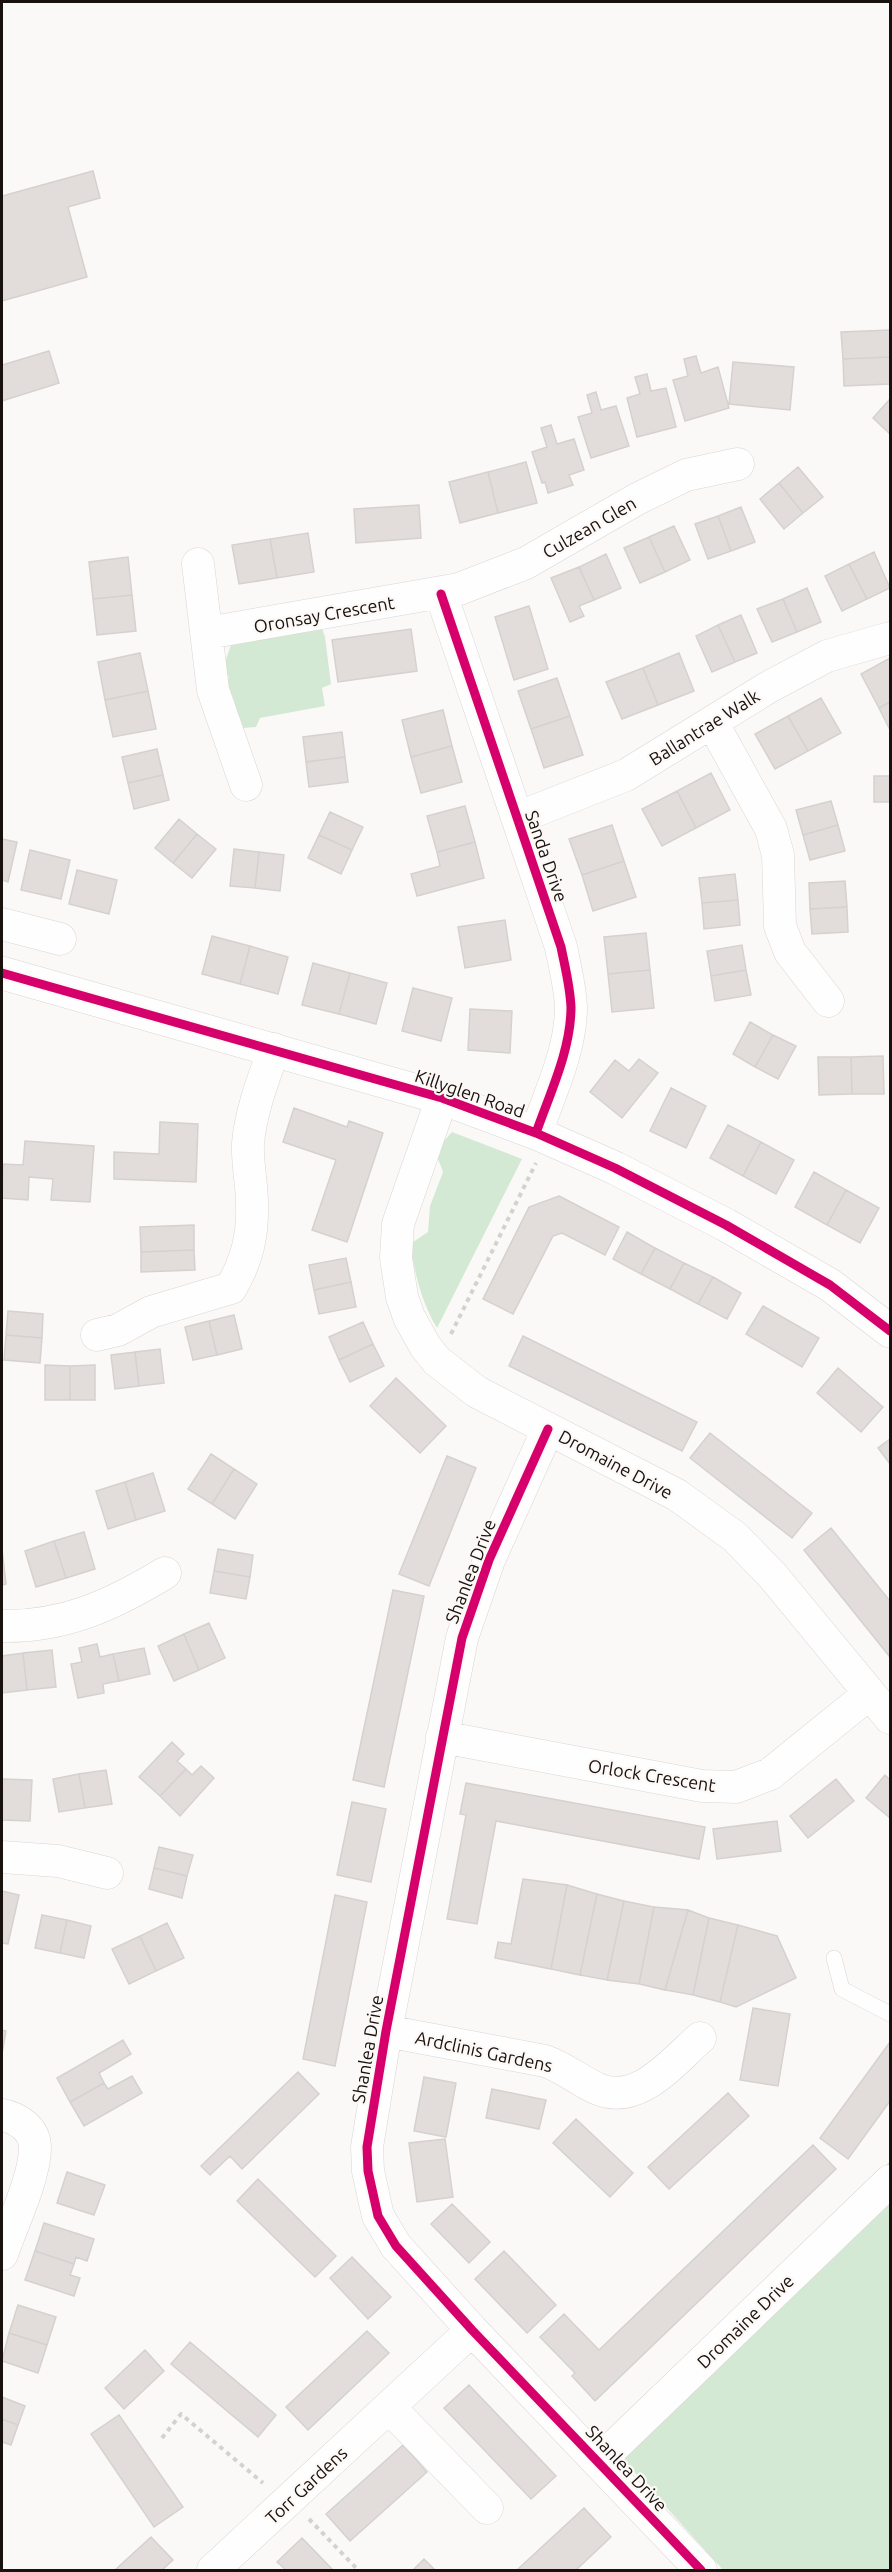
<svg xmlns="http://www.w3.org/2000/svg" width="892" height="2572" viewBox="0 0 892 2572" font-family="Ubuntu,sans-serif">
	<style>
		.green { fill: #d4e9d3 }
		.building { fill: #e2ddda; stroke: #d5d1ce; stroke-width: 1.5 }
		.lines { fill: none; stroke-linecap: round; stroke-linejoin: round }
		.service-casing { stroke: #dad5d3; stroke-width: 16 }
		.minor-casing { stroke: #dad5d3; stroke-width: 33 }
		.tertiary-casing { stroke: #dad5d3; stroke-width: 34 }
		.path { stroke: #d3d2d1; stroke-width: 4; stroke-dasharray: 4.5 4.5; stroke-linecap: butt }
		.service { stroke: #fefefe; stroke-width: 15 }
		.minor { stroke: #fefefe; stroke-width: 32 }
		.tertiary { stroke: #fefefe; stroke-width: 33 }
		.cycleway-casing { stroke: #fcf8f6; stroke-width: 13 }
		.cycleway { stroke: #d6006c; stroke-width: 9 }
		.labels { text-anchor: middle; dominant-baseline: central; stroke-width: 4.5; stroke-linejoin: round; paint-order: stroke }
		.street-label { font-size: 18px; fill: #18110e; stroke: #fcf8f6 }
	</style>
	<rect width="100%" height="100%" fill="#fbf9f7"/>
	<!-- green -->
	<path class="green" d="M321,626l4,11 6,47 -9,4 3,18 -65,12 -4,9 -13,1 -23,-48 9,-2 -5,-13 7,-20 8,-5z
		M452,1132l70,27 -85,169c-16,-27 -22,-54 -27,-84l18,-12 2,-26 13,-34 -8,-21z
		M890,2161v409h-167l-106,-117z"/>
	<!-- building -->
	<path class="building" d="M93,171l7,27 -32,9 19,70 -85,24v-105z
		M890,330v27l-47,2 -2,-27z
		M49,351l10,32 -57,18v-36z
		M696,356l5,17 17,-6 11,41 -44,13 -12,-41 15,-4 -4,-17z
		M890,357v27l-46,2 -1,-27z
		M733,362l61,5 -4,43 -61,-6z
		M647,374l4,17 15,-3 10,39 -39,10 -10,-39 13,-4 -5,-17z
		M596,392l5,18 15,-4 13,40 -38,12 -13,-41 14,-4 -5,-18z
		M890,399v35l-17,-16z
		M551,425l6,19 17,-5 10,31 -15,5 4,10 -25,8 -3,-11 -3,1 -10,-31 15,-5 -6,-19z
		M526,462l11,41 -39,10 -10,-41z
		M798,467l25,30 -20,16 -24,-30z
		M488,472l10,41 -38,10 -11,-41z
		M779,483l24,30 -19,16 -24,-30z
		M419,505l2,33 -65,5 -2,-34z
		M741,507l14,35 -24,9 -13,-35z
		M718,516l13,35 -23,8 -13,-35z
		M674,526l16,34 -25,12 -16,-35z
		M308,533l6,39 -37,6 -7,-39z
		M649,537l16,35 -25,11 -16,-35z
		M270,539l7,39 -38,6 -7,-39z
		M874,552l16,36 -23,11 -18,-35z
		M606,554l15,34 -27,12 -15,-33z
		M128,557l4,38 -39,4 -4,-37z
		M849,564l18,35 -25,12 -17,-35z
		M579,567l15,33 -15,6 5,10 -14,6 -19,-44z
		M807,588l14,34 -24,10 -14,-33z
		M132,595l4,36 -39,4 -4,-36z
		M783,599l14,33 -25,10 -15,-33z
		M529,606l19,63 -34,11 -19,-63z
		M741,615l16,38 -22,9 -17,-37z
		M718,625l17,37 -23,10 -16,-36z
		M411,629l6,42 -79,11 -6,-42z
		M140,653l8,38 -43,9 -7,-38z
		M679,653l15,38 -36,14 -15,-37z
		M890,658v44l-11,6 -18,-34z
		M643,668l15,37 -36,14 -16,-37z
		M557,678l13,38 -39,13 -13,-38z
		M148,691l8,38 -43,8 -8,-37z
		M821,698l20,35 -33,18 -20,-35z
		M890,702v28l-11,-22z
		M443,710l9,36 -41,11 -9,-37z
		M570,716l13,39 -39,13 -13,-39z
		M788,716l20,35 -33,18 -20,-35z
		M342,732l3,25 -39,5 -3,-25z
		M452,746l10,36 -41,11 -10,-36z
		M157,749l6,26 -35,8 -6,-26z
		M345,757l3,25 -39,5 -3,-25z
		M711,773l19,37 -34,18 -19,-37z
		M163,775l6,25 -35,9 -6,-26z
		M874,776h16v26h-16z
		M677,791l19,37 -34,18 -20,-37z
		M831,801l7,24 -35,10 -7,-25z
		M465,806l10,36 -38,10 -10,-36z
		M330,812l33,15 -11,23 -33,-15z
		M179,819l18,15 -24,29 -18,-15z
		M612,825l12,36 -42,14 -13,-36z
		M838,825l7,26 -35,9 -7,-25z
		M197,834l19,15 -24,29 -19,-15z
		M319,835l33,15 -11,24 -33,-16z
		M2,839l15,3 -9,40 -6,-2z
		M475,842l9,36 -67,18 -6,-22 29,-8 -3,-14z
		M234,849l25,3 -4,36 -25,-2z
		M30,850l40,10 -9,39 -40,-9z
		M259,852l25,3 -4,36 -25,-3z
		M624,861l12,36 -43,14 -11,-36z
		M77,870l40,10 -8,34 -40,-10z
		M735,874l3,26 -36,3 -3,-25z
		M845,881l2,26 -37,2 -1,-26z
		M738,900l2,25 -36,4 -2,-26z
		M847,907l1,25 -36,2 -2,-25z
		M505,920l6,40 -46,8 -7,-41z
		M646,933l4,37 -42,4 -4,-37z
		M212,936l38,10 -10,38 -38,-10z
		M742,945l4,25 -35,6 -4,-25z
		M250,946l38,11 -10,37 -38,-10z
		M313,963l37,10 -11,41 -37,-9z
		M650,970l4,38 -42,4 -4,-38z
		M746,970l5,25 -36,6 -4,-25z
		M350,973l37,10 -11,41 -37,-10z
		M413,988l39,10 -11,43 -39,-10z
		M470,1009l42,2 -2,42 -42,-3z
		M750,1022l23,13 -18,32 -22,-13z
		M773,1035l23,11 -18,33 -23,-12z
		M883,1056l1,38h-32l-1,-37z
		M818,1057h33l1,37 -33,1z
		M639,1059l19,14 -36,45 -32,-26 25,-32 14,11z
		M671,1088l35,18 -20,42 -36,-17z
		M294,1108l53,19 2,-6 34,12 -36,109 -35,-12 24,-70 -53,-18z
		M160,1122l38,2 -2,58 -82,-3v-27l45,2z
		M728,1125l33,17 -18,34 -33,-18z
		M25,1141l69,5 -4,56 -39,-2 2,-21 -24,-2 -1,23 -26,-2 1,-34 20,1z
		M761,1142l33,18 -18,34 -33,-18z
		M814,1172l32,18 -19,35 -32,-18z
		M846,1190l33,18 -19,35 -33,-18z
		M559,1196l60,31 -14,28 -43,-22 -9,3 -40,78 -30,-15 46,-92z
		M194,1225v25l-53,2 -1,-25z
		M627,1232l28,16 -14,26 -28,-15z
		M655,1248l29,15 -14,26 -29,-15z
		M194,1250l1,20 -54,2v-20z
		M346,1258l5,24 -37,8 -5,-25z
		M684,1263l29,14 -15,27 -28,-15z
		M713,1277l28,16 -14,26 -29,-15z
		M351,1282l5,25 -37,7 -5,-24z
		M763,1306l56,32 -17,29 -56,-33z
		M8,1311l35,3 -1,24 -36,-3z
		M234,1315l8,34 -25,6 -8,-34z
		M209,1321l8,34 -24,5 -8,-33z
		M363,1322l10,22 -34,16 -10,-23z
		M6,1335l36,3 -2,25 -36,-3z
		M523,1336l174,86 -15,29 -173,-85z
		M373,1344l11,22 -34,16 -11,-22z
		M160,1349l4,34 -25,3 -4,-34z
		M135,1352l4,34 -24,3 -4,-34z
		M45,1365l25,1v34h-25z
		M95,1365v35h-25v-34z
		M838,1368l45,39 -22,25 -44,-39z
		M396,1378l50,48 -26,27 -50,-47z
		M710,1433l102,80 -20,25 -102,-80z
		M890,1439v25l-12,-16z
		M211,1454l23,15 -22,35 -24,-15z
		M447,1456l29,12 -47,118 -30,-12z
		M234,1469l23,15 -22,35 -23,-15z
		M153,1473l12,38 -29,9 -11,-38z
		M125,1482l11,38 -28,9 -12,-38z
		M831,1528l59,73v56l-86,-107z
		M84,1532l11,37 -29,9 -12,-37z
		M54,1541l12,37 -30,9 -11,-36z
		M2,1549l4,35 -4,1z
		M218,1549l35,6 -3,22 -36,-6z
		M214,1571l36,6 -4,22 -36,-6z
		M393,1590l31,6 -40,191 -31,-7z
		M209,1623l16,35 -26,12 -15,-36z
		M184,1634l15,36 -25,11 -16,-35z
		M97,1644l3,13 13,-3 6,27 -16,3 1,9 -26,5 -7,-34 11,-2 -3,-14z
		M144,1648l6,26 -31,7 -6,-27z
		M52,1650l4,37 -29,3 -4,-37z
		M23,1653l4,37 -25,3v-37z
		M172,1742l12,12 -7,7 9,8 -26,27 -21,-19z
		M201,1766l13,12 -34,38 -20,-20 26,-27 6,6z
		M106,1770l6,34 -27,4 -6,-34z
		M79,1774l6,34 -26,4 -6,-33z
		M885,1775l5,5v38l-24,-20z
		M2,1779l30,1 -2,41 -28,-1z
		M836,1779l18,22 -46,37 -18,-22z
		M466,1783l239,44 -6,32 -203,-38 -19,103 -30,-5 19,-104 -6,-1z
		M352,1802l34,7 -15,73 -34,-7z
		M777,1821l4,30 -64,8 -4,-30z
		M159,1847l34,8 -6,21 -33,-8z
		M154,1868l33,8 -5,22 -33,-9z
		M523,1879l44,6 -16,84 -56,-11 3,-16 13,2z
		M567,1885l30,9 -17,81 -29,-6z
		M2,1891l17,4 -11,49 -6,-1z
		M597,1894l27,7 -17,79 -27,-5z
		M335,1895l32,7 -32,164 -32,-7z
		M624,1901l30,6 -15,77 -32,-4z
		M654,1907l34,3 -23,80 -26,-6z
		M688,1910l21,8 -16,77 -28,-5z
		M42,1915l25,5 -7,33 -25,-5z
		M709,1918l29,7 -18,77 -27,-7z
		M67,1920l24,6 -7,32 -24,-5z
		M167,1923l17,35 -28,13 -16,-35z
		M738,1925l39,11 19,42 -60,29 -16,-5z
		M140,1936l16,35 -27,13 -17,-35z
		M753,2008l37,6 -12,72 -38,-6z
		M2,2030l4,1 -4,23z
		M123,2040l8,14 -32,19 5,10 -34,19 -13,-24z
		M890,2042v59l-42,58 -28,-21z
		M298,2072l21,22 -77,75 -12,-13 -20,19 -9,-9z
		M132,2076l10,17 -58,33 -14,-24 34,-19 4,6z
		M424,2077l32,6 -10,54 -32,-6z
		M492,2089l54,11 -7,29 -53,-11z
		M728,2093l21,23 -80,73 -21,-22z
		M576,2119l57,54 -23,24 -57,-54z
		M445,2139l8,58 -36,5 -8,-59z
		M813,2145l23,24 -241,232 -23,-25 3,-3 -35,-36 24,-23 35,36z
		M67,2172l38,13 -11,30 -37,-12z
		M258,2179l78,77 -21,21 -78,-76z
		M452,2204l38,38 -21,21 -38,-39z
		M44,2223l50,16 -7,22 -11,-4 -2,7 -39,-13z
		M35,2251l39,13 -4,11 10,3 -6,18 -49,-16z
		M504,2251l52,54 -29,28 -52,-54z
		M352,2257l39,40 -23,22 -38,-41z
		M18,2305l38,12 -9,28 -38,-12z
		M367,2331l22,22 -81,77 -22,-23z
		M9,2333l38,12 -9,28 -36,-12z
		M190,2342l86,73 -18,22 -87,-73z
		M145,2350l19,21 -40,38 -19,-21z
		M469,2385l87,91 -25,23 -87,-91z
		M2,2397l23,9 -7,19 -16,-6z
		M119,2415l64,92 -29,20 -63,-93z
		M2,2419l16,6 -7,20 -9,-3z
		M403,2445l24,27 -77,69 -24,-27z
		M584,2508l27,29 -35,33h-59z
		M151,2537l22,23 -11,10h-47z
		M302,2538l31,32h-47l-9,-8z
		M424,2559l11,11h-22z"/>
	<g class="lines">
		<defs>
			<path id="service" d="M834,1958l8,31 48,25"/>
			<path id="minor" d="M198,564l15,126 33,95
				M441,594l120,353c4,20 9,39 10,60 0,43 -21,86 -35,126
				M207,633l252,-44 67,-26 111,-64 49,-24 52,-11
				M712,722l59,107 7,26 2,71 10,26 38,49
				M517,818l109,-43 141,-87 60,-32 63,-18
				M2,924l58,15
				M442,1098l-44,126 -2,34 6,39 7,20 16,29 12,15 40,31 200,103 58,42 37,38 118,143
				M97,1335l21,-5 33,-18 80,-24c16,-28 22,-52 21,-84 0,-21 -5,-40 -4,-61 3,-32 15,-63 26,-94
				M548,1429l-59,131 -27,78 -76,393 -19,116 1,24 10,45 18,30 76,84 229,240
				M2,1626c63,1 110,-21 163,-53
				M442,1737l260,49 34,1 34,-13 99,-80
				M2,1857l56,4 49,12
				M386,2031l159,30c20,7 35,20 53,28 40,17 75,-27 102,-51
				M2,2115c16,3 33,14 33,33 0,29 -23,77 -33,106
				M390,2408l97,100
				M599,2461l291,-280
				M213,2570l259,-240"/>
			<path id="tertiary" d="M2,973l440,125 94,35 79,35 111,57 104,60 60,46"/>
		</defs>
		<!-- service casing -->
		<use href="#service" class="service-casing"/>
		<!-- minor casing -->
		<use href="#minor" class="minor-casing"/>
		<!-- tertiary casing -->
		<use href="#tertiary" class="tertiary-casing"/>
		<!-- path -->
		<path class="path" d="M451,1334l85,-171
			M162,2438l19,-24 82,69
			M309,2519l49,51"/>
		<!-- service -->
		<use href="#service" class="service"/>
		<!-- minor -->
		<use href="#minor" class="minor"/>
		<!-- tertiary -->
		<use href="#tertiary" class="tertiary"/>
		<defs>
			<path id="cycleway" d="M441,594l120,353c4,20 9,39 10,60 0,43 -21,86 -35,126
				M2,973l440,125 94,35 79,35 111,57 104,60 60,46
				M548,1429l-59,131 -27,78 -76,393 -19,116 1,24 10,45 18,30 76,84 229,240"/>
		</defs>
		<!-- cycleway casing -->
		<use href="#cycleway" class="cycleway-casing"/>
		<!-- cycleway -->
		<use href="#cycleway" class="cycleway"/>
	</g>
	<g class="labels">
		<!-- street labels -->
		<g class="street-label">
			<text transform="translate(589 527) rotate(-30)">Culzean Glen</text>
			<text transform="translate(324 614) rotate(-10)">Oronsay Crescent</text>
			<text transform="translate(704 727) rotate(-32)">Ballantrae Walk</text>
			<text transform="translate(547 856) rotate(71)">Sanda Drive</text>
			<text transform="translate(470 1093) rotate(19)">Killyglen Road</text>
			<text transform="translate(616 1464) rotate(28)">Dromaine Drive</text>
			<text transform="translate(470 1571) rotate(-69)">Shanlea Drive</text>
			<text transform="translate(652 1775) rotate(9)">Orlock Crescent</text>
			<text transform="translate(367 2049) rotate(-80)">Shanlea Drive</text>
			<text transform="translate(484 2051) rotate(12)">Ardclinis Gardens</text>
			<text transform="translate(745 2321) rotate(-44)">Dromaine Drive</text>
			<text transform="translate(627 2468) rotate(47)">Shanlea Drive</text>
			<text transform="translate(306 2485) rotate(-43)">Torr Gardens</text>
		</g>
	</g>
	<!-- border -->
	<rect width="892" height="2572" fill="none" stroke="#18110e" stroke-width="6"/>
</svg>
